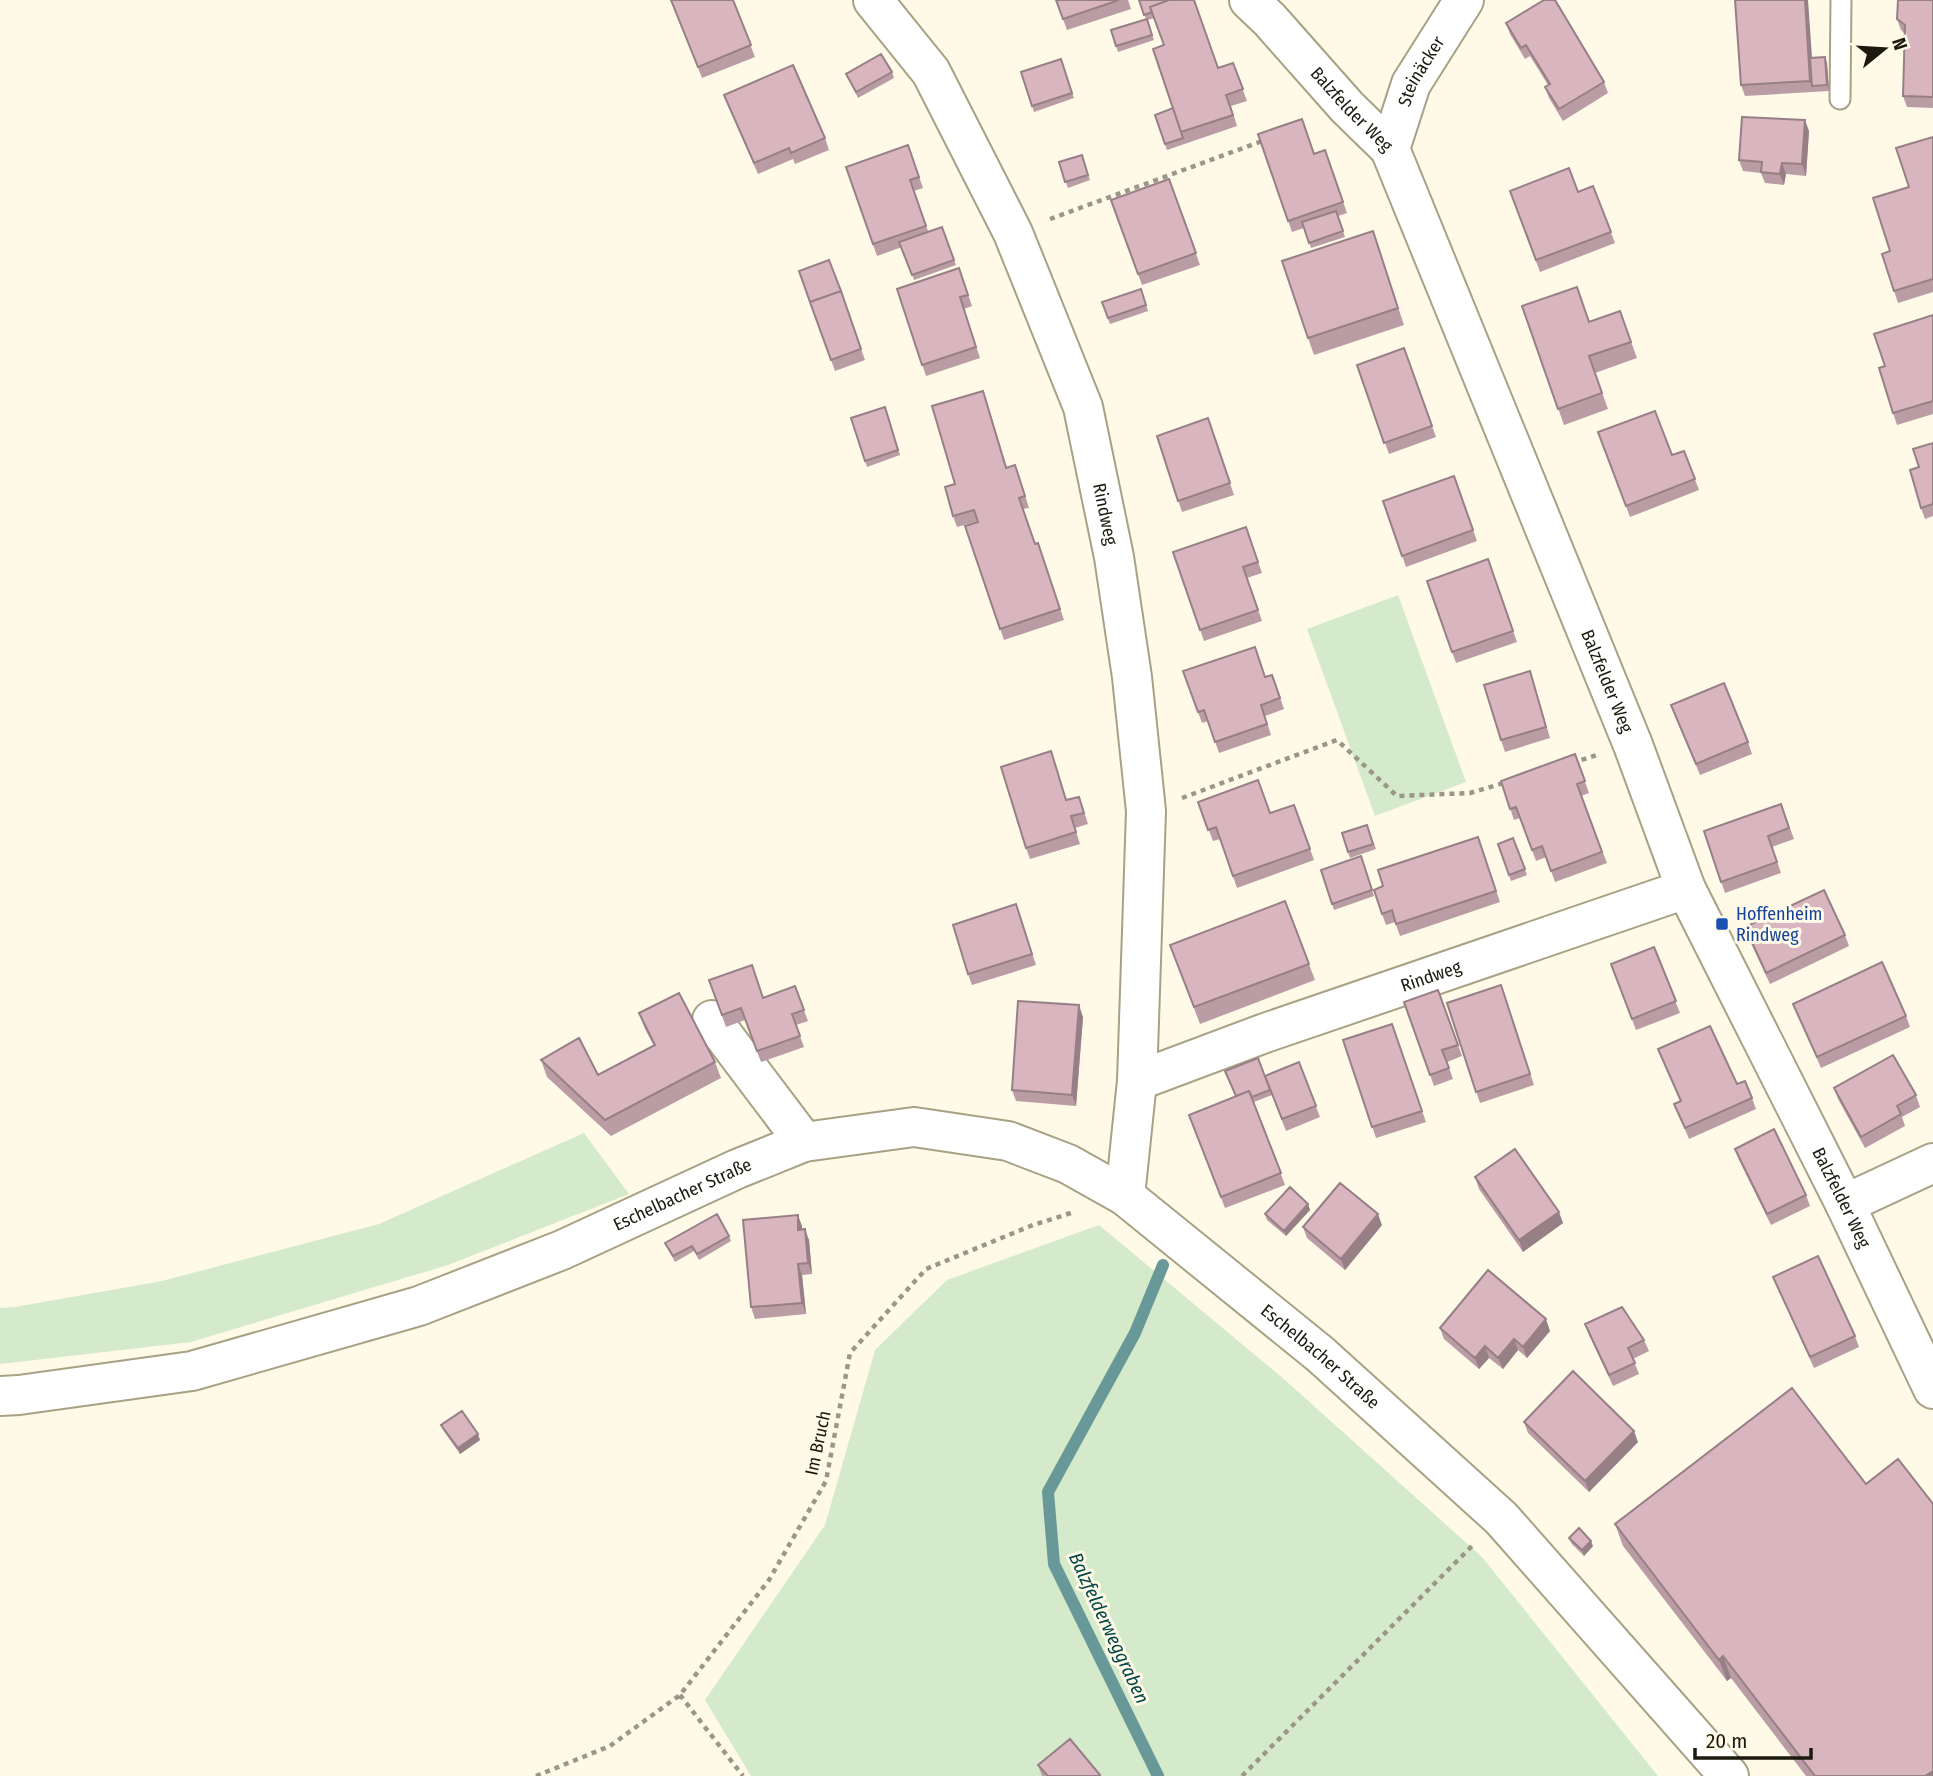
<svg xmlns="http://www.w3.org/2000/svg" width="1933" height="1776" viewBox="0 0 1933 1776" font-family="'Fira Sans Condensed',sans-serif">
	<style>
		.green { fill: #d4eaca }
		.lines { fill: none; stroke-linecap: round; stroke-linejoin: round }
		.stream { stroke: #689898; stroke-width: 12 }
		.service-casing { stroke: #a8a184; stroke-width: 23 }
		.minor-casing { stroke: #a8a184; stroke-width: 42 }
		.tertiary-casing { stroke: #a8a184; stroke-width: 42 }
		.path { stroke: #9b9788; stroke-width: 4.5; stroke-dasharray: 5 5; stroke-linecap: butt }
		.service { stroke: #fff; stroke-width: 19 }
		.minor { stroke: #fff; stroke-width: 38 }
		.tertiary { stroke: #fff; stroke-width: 38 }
		.wall { fill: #ba9ca4 }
		.shaded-wall { fill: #977f86 }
		.building { fill: #d8b5bf; stroke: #977f86; stroke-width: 2 }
		.transit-dot { fill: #1a4fb4; stroke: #fefae7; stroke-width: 2.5 }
		.labels { text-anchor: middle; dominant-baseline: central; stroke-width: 6; stroke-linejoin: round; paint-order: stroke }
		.street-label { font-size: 18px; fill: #1c190e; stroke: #fefae7 }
		.transit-label { font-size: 18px; fill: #164399; stroke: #fefae7; text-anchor: start }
		.water-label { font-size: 19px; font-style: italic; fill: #024649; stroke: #fefae7 }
	</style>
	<rect width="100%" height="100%" fill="#fefae7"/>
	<!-- green -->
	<path class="green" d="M1398,595l68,187 -91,34 -68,-187z
		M584,1133l45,61 -181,71 -257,77 -191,22v-56l15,-1 147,-26 217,-57z
		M1099,1225l186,155 197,177 176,219h-907l-46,-76 120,-175 50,-175 72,-70z"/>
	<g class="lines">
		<!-- stream -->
		<path class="stream" d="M1158,1776l-104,-212 -6,-72 87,-159 28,-68"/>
		<defs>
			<path id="service" d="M1840,99l1,-99"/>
			<g id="minor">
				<path id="s1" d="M873,0l58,72 82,161 70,174 31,150 18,120 14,134 -9,270 -12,115"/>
				<path id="s2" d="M1249,0l21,20 77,87 43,42 243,596 53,144 159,315 88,185"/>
				<path id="s3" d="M1390,149l21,-65 53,-84"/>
				<path d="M712,1020l92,122"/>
				<path id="s4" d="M1137,1081l128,-48 421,-144"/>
				<path d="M1845,1204l88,-41"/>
			</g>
			<g id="tertiary">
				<path id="s5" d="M0,1396l19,-1 173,-24 227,-65 143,-56 175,-81 67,-27 110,-15 94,14 60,23 57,32 195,158 181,164 228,258"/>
			</g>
		</defs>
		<!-- service casing -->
		<use href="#service" class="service-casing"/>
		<!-- minor casing -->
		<use href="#minor" class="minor-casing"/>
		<!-- tertiary casing -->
		<use href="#tertiary" class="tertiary-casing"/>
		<!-- path -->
		<path class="path" d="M1050,219l215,-79
			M1572,763l25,-8
			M1182,798l155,-58 60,56 73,-3 37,-11
			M680,1695l63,81
			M536,1776l74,-30 70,-51 89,-115 57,-99 24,-128 76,-84 107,-44 41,-13
			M1242,1776l231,-231"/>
		<!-- service -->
		<use href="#service" class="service"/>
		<!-- minor -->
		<use href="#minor" class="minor"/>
		<!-- tertiary -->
		<use href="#tertiary" class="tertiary"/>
	</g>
	<!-- wall -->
	<path class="wall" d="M671,0h62l22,57 -53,21z
		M1056,0h72l3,9 -64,21z
		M1139,0l79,68 15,-5 14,38 -16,5 6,20 -70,24 -12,-35 18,-7 -9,-63 -10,-27 -7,2 7,20 -36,12 -7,-22 35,-11z
		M1933,0v108l-26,-1 -4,-11 1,-63 -3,-3 -4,-11z
		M1506,23l98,59 4,11 -45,28 -14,-23 -4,-11 3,-2 -18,-29 -5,3 -15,-25z
		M1825,57l2,6 2,28 -84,5 -4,-11 71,-27z
		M1061,59l13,39 -40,14 -13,-40z
		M892,72l2,6 -36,20 -12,-24z
		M724,95l101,43 4,12 -34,14 -2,-5 -35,15z
		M1809,131l-3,45 -20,-2 -2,11 -19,-2 -4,-10 -18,-2 -4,-11z
		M1258,134l56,20 15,7 18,52 -9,3 7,21 -34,11 -7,-20 -12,4z
		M1933,137v155l-35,11 -16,-49 8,-3 19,-64z
		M908,145l15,43 -9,3 14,40 14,-4 14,38 -42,15 -12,-33 -25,9 -31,-89z
		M1082,155l8,25 -22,8 -9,-26z
		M1169,179l31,86 -58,20 -31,-85z
		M1593,186l22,57 -75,29 -30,-81 68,1z
		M1373,231l31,94 -90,30 -6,-17z
		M829,260l36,100 -30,11 -36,-100z
		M959,268l13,38 -8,3 16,49 -54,18 -29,-87z
		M1141,289l7,22 -38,13 -8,-22z
		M1522,306l67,16 31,-11 17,47 -42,15 13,36 -44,16z
		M1933,315v99l-36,11 -4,-12 -8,-47z
		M1404,348l32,89 -47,17 -32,-89z
		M987,402l20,66 8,-3 4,11 10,32 -6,1 12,35 3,-1 26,77 -60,20 -39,-114 13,-5 -21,6 -4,-11 2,-32z
		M885,407l15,48 -33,12 -16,-49z
		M1208,418l26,77 -52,17 -25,-76z
		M1598,432l74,23 12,-4 15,39 -69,27z
		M1933,443v73l-8,3 -4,-11 -2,-41z
		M1454,476l23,65 -71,26 -23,-66z
		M1246,527l16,46 -15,5 15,43 -58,20 -31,-89z
		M1488,559l29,83 -61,21 -29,-82z
		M1183,671l82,6 7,-2 12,34 -19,7 6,19 -52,18 -11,-32 -6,2z
		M1534,683l16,55 -45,14 -4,-12z
		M1671,705l77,37 4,12 -52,21z
		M1051,751l15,49 17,8 5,16 -13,4 5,16 -50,15 -4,-11z
		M1575,754l14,39 -8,3 26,67 -52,19 -9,-25 -10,4 -16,-43 -6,2 -13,-39z
		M1198,802l72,11 24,-8 20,55 -77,28 -17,-49 -7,2z
		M1781,804l13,35 -22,8 9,26 -56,20 -21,-62z
		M1367,825l9,24 -26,9 -8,-25z
		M1478,837l22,65 -100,34 -5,-14 -9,3 -4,-11 1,-28z
		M1513,838l14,37 -16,6 -13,-37z
		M1361,856l13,40 -40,14 -13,-40z
		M1285,901l30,79 -115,44 -30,-79z
		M1016,904l20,61 -64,20 -4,-11z
		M1745,927l100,8 4,11 -79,38 -21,-45z
		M1654,947l26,66 -44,17 -25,-66z
		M709,980l54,18 32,-12 13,35 -12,4 8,22 -43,15 -16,-42 -19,7z
		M1501,985l33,100 -54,18 -33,-100z
		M1438,990l24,66 -15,6 6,17 -19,7 -30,-84z
		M1793,1004l113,12 4,11 -89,41z
		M639,1013l76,49 6,16 -110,58 -64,-59 -6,-17 57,15 56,-29 -9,-17z
		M1083,1017l-7,89 -60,-5 -4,-11z
		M1392,1024l34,98 -50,16 -33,-98z
		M1658,1049l79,35 15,14 4,11 -67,30 -15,-35 7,-3z
		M1299,1062l21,55 -34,14 -14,-36 -18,7 31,83 -60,23 -36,-93 46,-18 30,-21z
		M1834,1088l82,7 4,12 -18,10 3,9 -40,22 -27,-49z
		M1735,1149l71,46 4,11 -39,19 -32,-65z
		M1475,1177l88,46 -40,29 -44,-63z
		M1308,1204l2,6 -24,26 -19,-16 -2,-6z
		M1382,1225l-37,45 -38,-32 -4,-11z
		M802,1226v3l7,11 3,34 -10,1 4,39 -51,5 -4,-12z
		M729,1236l2,5 -32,19 -5,-9 -19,11 -10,-19z
		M1773,1277l82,59 4,11 -45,21z
		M1585,1324l59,16 5,11 -16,8 6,15 -26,12 -24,-51z
		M1440,1328l110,3 -23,27 -9,-8 -15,19 -14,-11 -10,11 -35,-30z
		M1524,1422l114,20 -49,50 -61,-59z
		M441,1425l39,15 -20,14 -17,-24z
		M1866,1484l67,292h-127l-75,-98 -4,3 -104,-135 -8,-22z
		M1569,1538l24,8 -9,10 -13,-13z
		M1070,1739l31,37h-59l-4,-11z"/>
	<!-- shaded-wall -->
	<path class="shaded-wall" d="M1805,0h3l6,86h-2l-2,-5z
		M1825,57l2,6 2,28 -2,-6z
		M1805,120l4,11 -3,45 -4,-12z
		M1782,163l4,11 -2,11 -4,-11z
		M1079,1005l4,12 -7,89 -4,-11z
		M1308,1204l2,6 -24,26 -2,-5z
		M1559,1212l4,11 -40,29 -4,-12z
		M1378,1214l4,11 -37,45 -4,-11z
		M798,1215l4,11v15l-4,-11z
		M805,1229l4,11 3,34 -4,-11z
		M798,1264l4,11 4,39 -4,-11z
		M1546,1319l4,12 -23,27 -4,-11z
		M1514,1339l4,11 -15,19 -5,-11z
		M1485,1346l4,12 -10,11 -4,-11z
		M1634,1431l4,11 -49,50 -4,-11z
		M478,1434l2,6 -20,14 -2,-6z
		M1591,1541l2,5 -9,10 -2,-6z
		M1723,1656l8,22 -4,3 -8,-21z
		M1933,1771v5h-8z"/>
	<!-- building -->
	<path class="building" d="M671,0h62l18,45 -53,22z
		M1056,0h63l-56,19z
		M1139,0h30l-19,7 2,5 -8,3z
		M1169,0h25l24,68 15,-5 10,26 -17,6 7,20 -52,17 -28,-83 11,-4 -14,-38z
		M1544,0h11l49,82 -45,27 -14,-22 5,-3 -24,-39 -5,3 -15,-25z
		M1735,0h70l5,81 -69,4z
		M1898,0h35v97l-30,-1 2,-71 -8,-6z
		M1147,19l5,16 -36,11 -5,-16z
		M881,54l11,18 -36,20 -10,-18z
		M1825,57l2,28 -15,1 -2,-28z
		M1061,59l11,34 -40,13 -11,-34z
		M793,65l32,73 -34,15 -2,-5 -35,15 -30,-68z
		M1173,108l10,30 -18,6 -10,-29z
		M1742,117l63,3 -3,44 -20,-1 -2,11 -19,-2 1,-10 -23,-2z
		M1302,119l12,35 11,-4 18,52 -55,19 -30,-87z
		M1933,137v142l-39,12 -12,-37 8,-3 -17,-53 36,-11 -13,-39z
		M908,145l11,32 -9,3 16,46 -53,18 -27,-77z
		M1082,155l6,20 -23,7 -6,-20z
		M1569,168l9,24 15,-6 18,46 -75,28 -26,-69z
		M1169,179l27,74 -58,21 -27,-74z
		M1336,211l7,20 -34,12 -7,-21z
		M942,227l12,33 -42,15 -13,-33z
		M1373,231l25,77 -90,30 -26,-77z
		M829,260l12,31 -31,11 -11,-31z
		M959,268l9,27 -8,2 16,50 -54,18 -25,-76z
		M1577,287l12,35 31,-11 11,31 -42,14 13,37 -44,16 -36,-103z
		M1141,289l5,16 -38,13 -6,-16z
		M841,291l20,58 -30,11 -21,-58z
		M1933,315v86l-40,12 -14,-45 6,-2 -11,-32z
		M1404,348l28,78 -48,17 -27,-78z
		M983,391l23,77 9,-3 10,31 -6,2 16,46 3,-1 22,66 -60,20 -35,-103 13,-4 -4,-12 -21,6 -8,-29 10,-3 -23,-78z
		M885,407l13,43 -33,11 -14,-43z
		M1655,411l17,44 12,-4 11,28 -69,27 -28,-74z
		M1208,418l22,65 -52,18 -21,-65z
		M1933,443v61l-12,4 -11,-38 9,-3 -6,-18z
		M1454,476l19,54 -71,26 -19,-55z
		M1246,527l12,35 -15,5 15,43 -58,20 -27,-78z
		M1488,559l25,72 -61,21 -25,-71z
		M1255,647l10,30 7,-2 8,23 -19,7 6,19 -52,18 -11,-32 -6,2 -15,-41z
		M1530,671l16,56 -45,13 -17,-55z
		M1724,683l24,59 -52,22 -25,-59z
		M1051,751l15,49 13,-3 5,16 -13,3 5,16 -50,16 -25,-81z
		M1575,754l10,27 -8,3 25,68 -51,19 -9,-25 -10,4 -16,-43 -6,2 -9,-28z
		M1258,780l12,33 24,-8 16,44 -77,27 -17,-49 -8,3 -10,-28z
		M1781,804l8,24 -21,8 9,26 -56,20 -17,-51z
		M1367,825l6,19 -25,8 -6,-19z
		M1478,837l18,54 -100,33 -4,-14 -10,4 -8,-24 9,-4 -5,-16z
		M1513,838l12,31 -16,6 -11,-31z
		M1361,856l11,34 -40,14 -11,-34z
		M1824,890l21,45 -79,38 -21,-46z
		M1285,901l24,63 -115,43 -24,-62z
		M1016,904l16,50 -64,20 -15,-49z
		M1654,947l22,54 -44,18 -21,-55z
		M1882,962l24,54 -89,41 -24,-53z
		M752,965l11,33 32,-12 9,24 -12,4 8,22 -43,15 -16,-43 -19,7 -13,-35z
		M1501,985l29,89 -54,18 -29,-89z
		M1438,990l20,55 -16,5 7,18 -19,7 -26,-73z
		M679,993l36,69 -110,58 -64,-60 38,-22 19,37 57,-30 -16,-32z
		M1018,1001l61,4 -7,90 -60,-5z
		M1392,1024l30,87 -50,16 -29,-87z
		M1710,1026l27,58 8,-3 7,17 -67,30 -11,-24 7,-3 -23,-52z
		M1893,1055l23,40 -19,11 4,8 -40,23 -27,-49z
		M1258,1058l12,32 -5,-14 5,14 -18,7 -3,-6 -13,5 -11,-25z
		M1299,1062l17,44 -34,13 -17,-43z
		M1249,1091l32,82 -60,24 -32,-82z
		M1774,1129l32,66 -39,19 -32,-65z
		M1515,1149l44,63 -40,28 -44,-63z
		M1340,1183l38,31 -37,45 -38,-32z
		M1290,1187l18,17 -24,27 -19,-17z
		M717,1214l12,22 -32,18 -5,-8 -19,10 -8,-13z
		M798,1215v15l7,-1 3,34 -10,1 4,39 -51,4 -8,-87z
		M1818,1256l37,80 -45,21 -37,-80z
		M1488,1270l58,49 -23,28 -9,-8 -16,19 -13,-12 -10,12 -35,-30z
		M1622,1307l22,33 -16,8 7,15 -26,12 -24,-51z
		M1573,1371l61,60 -49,50 -61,-59z
		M1792,1388l74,96 32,-25 35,45v267l-8,5h-110l-92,-120 -4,4 -104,-136z
		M462,1411l16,23 -20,14 -17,-23z
		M1579,1528l12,13 -9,9 -13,-12z
		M1070,1739l30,36 -1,1h-51l-10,-11z"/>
	<!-- markers -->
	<rect class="transit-dot" x="1715" y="917" width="14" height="14" rx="3.5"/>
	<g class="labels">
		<!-- street labels -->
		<g class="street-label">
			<text stroke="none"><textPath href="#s3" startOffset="84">Steinäcker</textPath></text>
			<text stroke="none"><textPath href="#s2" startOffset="150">Balzfelder Weg</textPath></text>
			<text stroke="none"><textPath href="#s1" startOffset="570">Rindweg</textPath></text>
			<text stroke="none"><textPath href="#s2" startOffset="780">Balzfelder Weg</textPath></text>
			<text stroke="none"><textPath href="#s4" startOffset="312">Rindweg</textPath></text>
			<text stroke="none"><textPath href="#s5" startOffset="716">Eschelbacher Straße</textPath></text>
			<text stroke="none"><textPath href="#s2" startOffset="1348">Balzfelder Weg</textPath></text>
			<text stroke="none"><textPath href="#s5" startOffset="1437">Eschelbacher Straße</textPath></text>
			<text transform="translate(818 1443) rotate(-78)">Im Bruch</text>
		</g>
		<!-- transit labels -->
		<g class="transit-label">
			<text x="1736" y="914">Hoffenheim<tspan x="1736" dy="21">Rindweg</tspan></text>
		</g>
		<!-- water labels -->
		<g class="water-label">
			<text transform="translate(1109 1628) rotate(65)">Balzfelderweggraben</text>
		</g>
	</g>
	<!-- north arrow -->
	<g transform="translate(1884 49) rotate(72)" stroke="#fefae7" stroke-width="5" paint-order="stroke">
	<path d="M0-5L12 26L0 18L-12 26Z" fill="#1c190e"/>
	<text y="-10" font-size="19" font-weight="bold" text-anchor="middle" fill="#1c190e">N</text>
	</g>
	<!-- scale -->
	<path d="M1695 1748v10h116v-10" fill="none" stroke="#1c190e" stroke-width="3.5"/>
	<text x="1706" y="1748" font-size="21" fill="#1c190e" stroke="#fefae7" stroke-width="5" paint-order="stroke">20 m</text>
</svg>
